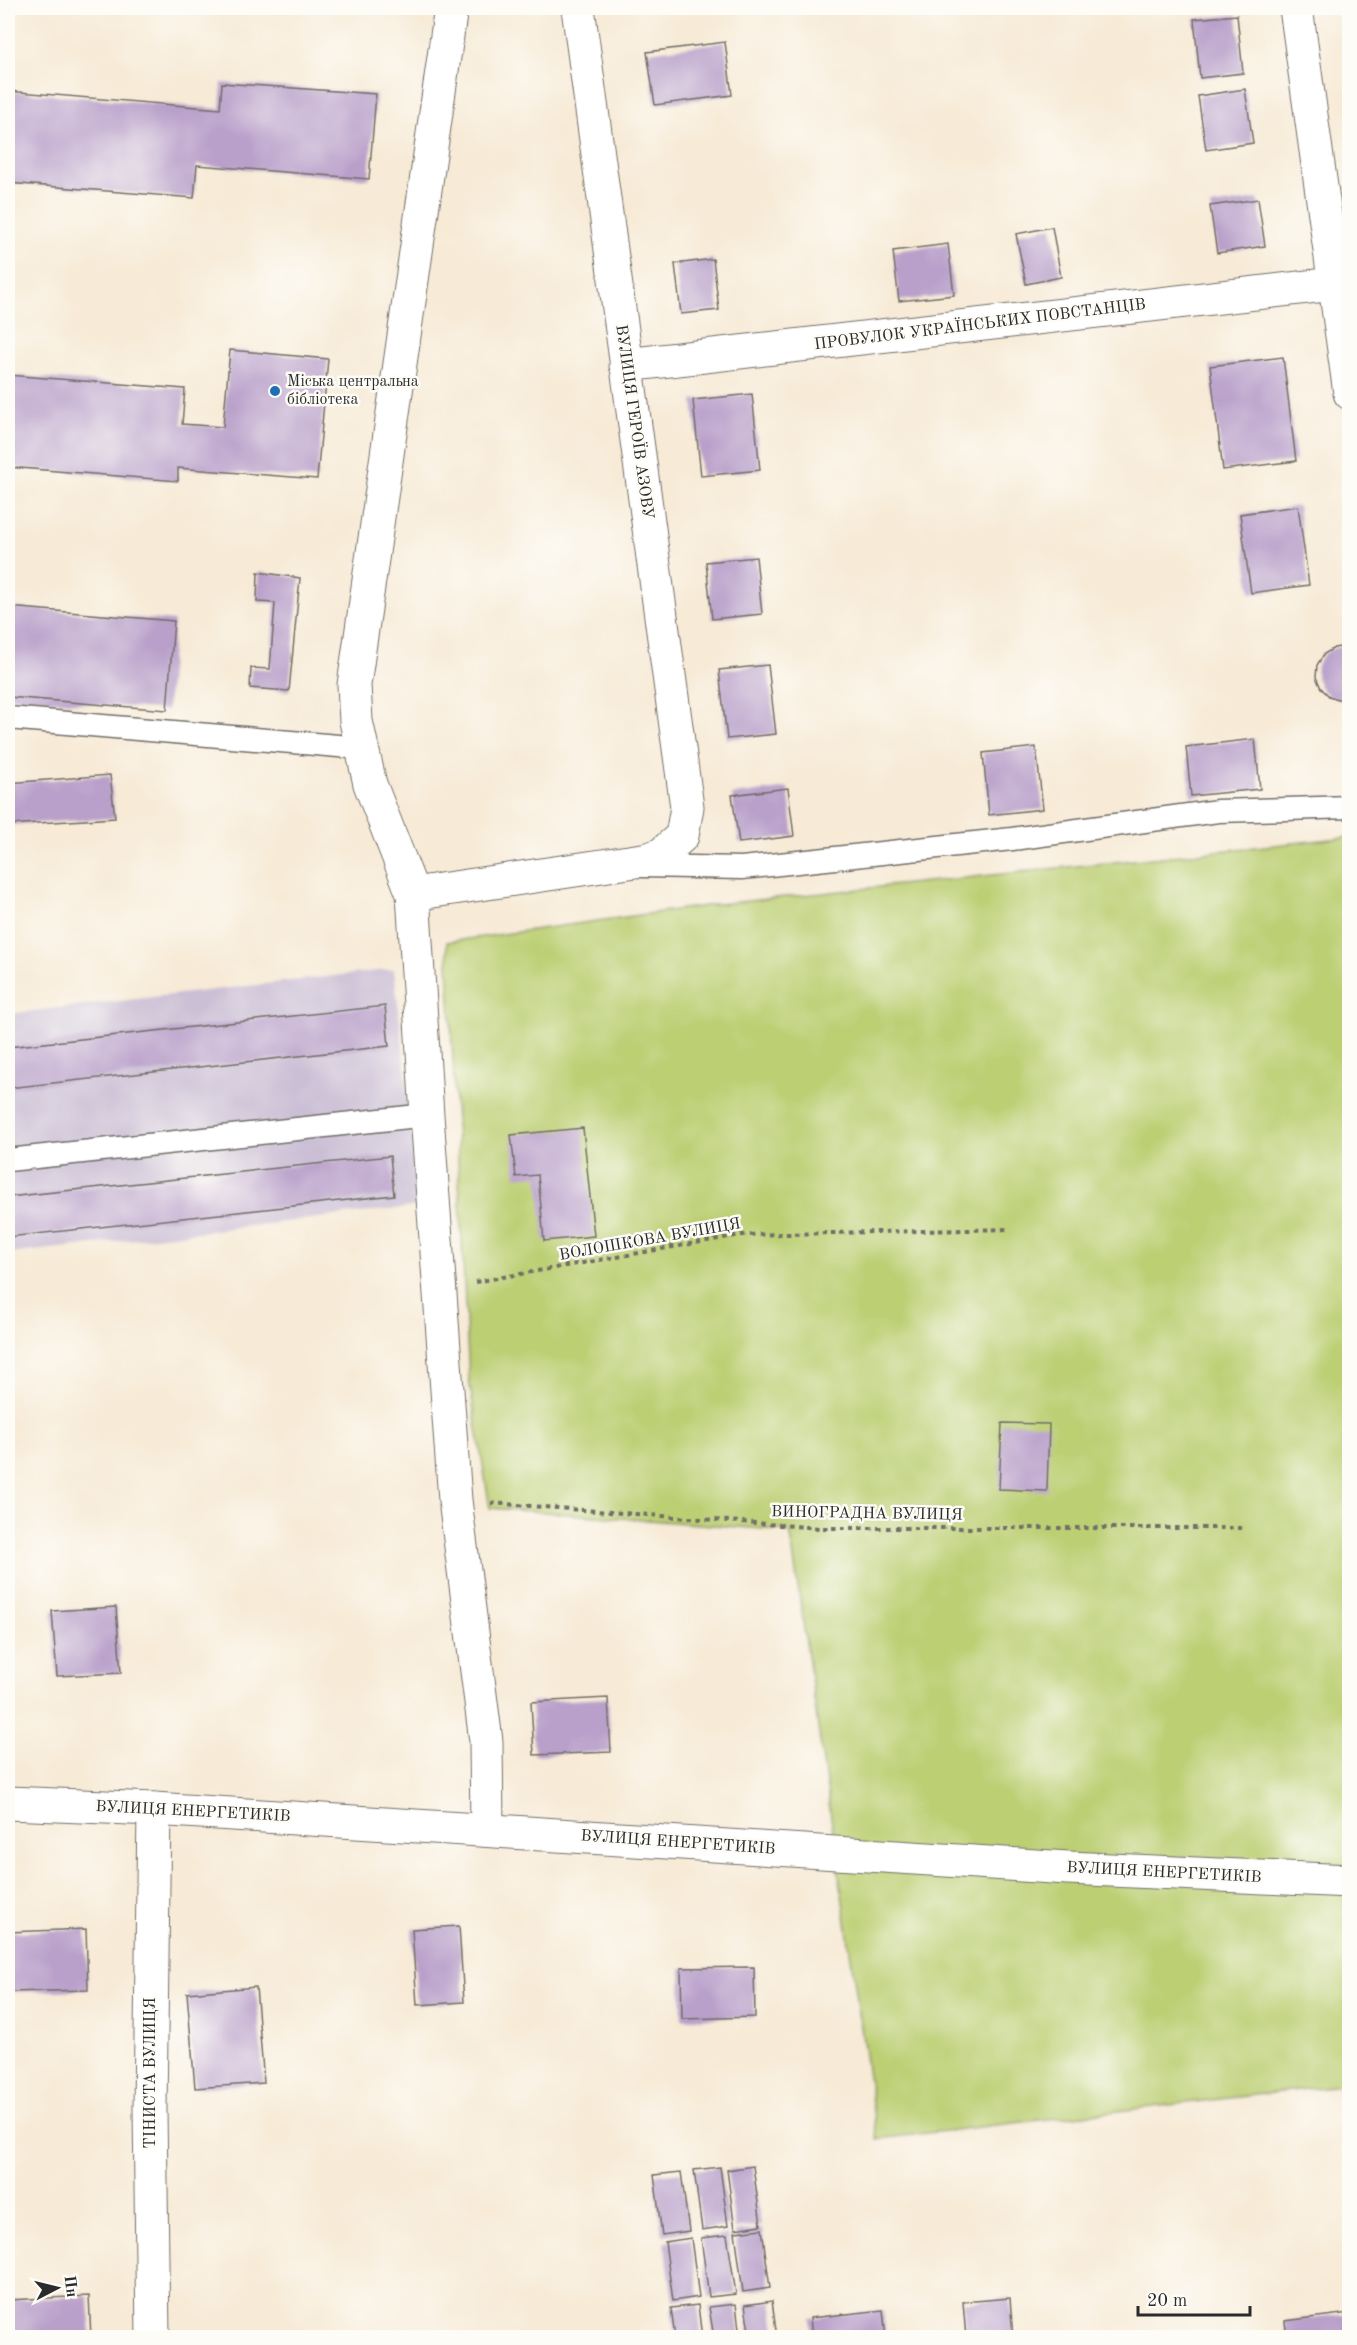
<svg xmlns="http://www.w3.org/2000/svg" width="1357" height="2345" viewBox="0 0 1357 2345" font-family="'Old Standard TT',serif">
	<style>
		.industrial { fill: #cbbfd5 }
		.green { fill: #bccf73; stroke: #747d4f; stroke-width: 1.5 }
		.building { fill: #b9a0ca }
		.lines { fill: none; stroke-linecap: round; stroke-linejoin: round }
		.service-casing { stroke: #726e67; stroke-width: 25 }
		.minor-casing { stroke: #726e67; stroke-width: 35 }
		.tertiary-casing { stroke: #726e67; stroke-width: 35 }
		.path { stroke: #726e67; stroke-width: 4; stroke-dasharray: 4.5 4.5; stroke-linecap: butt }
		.service { stroke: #fff; stroke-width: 22 }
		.minor { stroke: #fff; stroke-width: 33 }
		.tertiary { stroke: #fff; stroke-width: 33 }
		.poi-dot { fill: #1f6fb2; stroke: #fdfcf7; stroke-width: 2 }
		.labels { text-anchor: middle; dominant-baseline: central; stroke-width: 5; stroke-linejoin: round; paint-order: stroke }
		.street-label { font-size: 16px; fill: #2b2b2b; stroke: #fdfcf7 }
		.poi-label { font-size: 16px; fill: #2b2b2b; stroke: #fdfcf7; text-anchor: start }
	</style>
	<rect width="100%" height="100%" fill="#fdfcf7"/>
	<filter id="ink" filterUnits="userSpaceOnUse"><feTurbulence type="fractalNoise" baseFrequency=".0167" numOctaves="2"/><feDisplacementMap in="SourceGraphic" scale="12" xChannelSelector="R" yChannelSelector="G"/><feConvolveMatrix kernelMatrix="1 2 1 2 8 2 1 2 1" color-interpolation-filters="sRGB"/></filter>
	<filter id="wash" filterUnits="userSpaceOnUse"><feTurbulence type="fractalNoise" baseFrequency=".008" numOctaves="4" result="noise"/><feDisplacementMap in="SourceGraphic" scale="24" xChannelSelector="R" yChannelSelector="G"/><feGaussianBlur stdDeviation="1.35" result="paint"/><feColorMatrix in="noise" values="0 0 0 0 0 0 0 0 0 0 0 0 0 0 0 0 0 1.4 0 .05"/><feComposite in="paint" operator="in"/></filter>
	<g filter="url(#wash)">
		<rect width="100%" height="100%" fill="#f7ead6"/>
		<!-- industrial -->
		<path class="industrial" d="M394,969l27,237 -413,48v-240z"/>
		<!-- green -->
		<path class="green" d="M1349,837v1247l-472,55 -87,-608 -300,-23 -21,-128 -22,-438 272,-38z"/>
		<g id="blocks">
			<!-- building -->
			<path class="building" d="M1237,15l6,58 -43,5 -6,-59z
				M725,42l7,53 -77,10 -8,-53z
				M222,83l154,11 -7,85 -172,-14 -3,33 -186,-15v-92l212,18z
				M1245,89l8,54 -47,7 -8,-54z
				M1258,199l7,47 -48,7 -7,-47z
				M1052,227l9,50 -35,7 -10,-50z
				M948,244l6,51 -55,6 -6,-50z
				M713,259l6,51 -38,4 -6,-50z
				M230,350l98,9 -11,120 -139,-11v13l-170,-14v-92l177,14 -3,35 41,3z
				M1283,357l13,104 -73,9 -13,-104z
				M752,394l8,76 -59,6 -8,-76z
				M1298,506l11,79 -58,8 -11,-79z
				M756,557l6,57 -50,5 -6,-57z
				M258,572l42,6 -11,113 -39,-3 1,-20 19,1 5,-66 -18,-1z
				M8,607l166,14 -7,89 -159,-13z
				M1346,646l4,1v52l-9,1 -12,-4 -8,-8 -5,-11 1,-12 7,-11 10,-6z
				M768,665l8,69 -49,5 -8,-69z
				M1255,739l5,50 -69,7 -5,-49z
				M1036,747l7,62 -54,6 -6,-62z
				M110,775l5,43 -107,7v-42z
				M788,788l6,48 -55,7 -7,-48z
				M385,1006l4,40 -381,42v-41z
				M583,1128l11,108 -50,5 -6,-66 -22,2 -5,-42z
				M390,1156l4,39 -386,42v-40z
				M1002,1423l47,1 -2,67 -48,-2z
				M116,1607l5,66 -64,3 -5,-65z
				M608,1698l3,54 -77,3 -3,-53z
				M459,1926l5,76 -47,3 -5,-76z
				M86,1929l2,61 -80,2v-60z
				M754,1967l1,50 -73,2 -1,-51z
				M256,1987l8,96 -69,5 -8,-95z
				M753,2166l8,59 -26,4 -8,-59z
				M720,2167l8,59 -26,4 -8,-60z
				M681,2172l8,59 -27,4 -8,-60z
				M762,2229l8,59 -27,4 -8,-60z
				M727,2235l9,59 -27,3 -8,-59z
				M691,2238l8,59 -26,4 -8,-59z
				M89,2296l2,42h-83v-38z
				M1010,2298l3,40h-47l-3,-36z
				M772,2301l5,37h-27l-5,-33z
				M736,2304l4,34h-26l-5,-31z
				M698,2305l4,33h-27l-4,-30z
				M883,2310l3,28h-74l-2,-20z
				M1350,2313v25h-63l-2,-17z"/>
		</g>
	</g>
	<g filter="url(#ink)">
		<use href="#blocks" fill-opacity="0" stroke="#726e67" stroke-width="1.5"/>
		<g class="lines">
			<defs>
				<path id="service" d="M8,718l354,30
					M642,866l100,2 270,-29 206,-28 132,-4
					M8,1160l419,-45"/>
				<path id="minor" d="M451,8l-97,677 2,36 14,63 43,110 14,221 28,385 31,241 1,89
					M1296,8l54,385
					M626,365l708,-81
					M413,894l236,-35 13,-5 20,-18 5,-29 -109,-799
					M153,2338l-3,-229 4,-300"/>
				<path id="tertiary" d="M8,1803l146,6 914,59 282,13"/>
			</defs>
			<!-- service casing -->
			<use href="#service" class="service-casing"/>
			<!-- minor casing -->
			<use href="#minor" class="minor-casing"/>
			<!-- tertiary casing -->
			<use href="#tertiary" class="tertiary-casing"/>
			<!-- path -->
			<path class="path" d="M475,1282l266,-47 269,-6
				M491,1503l329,25h424"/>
			<!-- service -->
			<use href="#service" class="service"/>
			<!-- minor -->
			<use href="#minor" class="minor"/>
			<!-- tertiary -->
			<use href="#tertiary" class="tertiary"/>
		</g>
	</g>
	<!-- markers -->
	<circle class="poi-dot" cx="275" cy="391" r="6"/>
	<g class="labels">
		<!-- street labels -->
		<g class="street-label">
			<text transform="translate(980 325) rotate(-7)">ПРОВУЛОК УКРАЇНСЬКИХ ПОВСТАНЦІВ</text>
			<text transform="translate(634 422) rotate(82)">ВУЛИЦЯ ГЕРОЇВ АЗОВУ</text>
			<text transform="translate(650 1240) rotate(-10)">ВОЛОШКОВА ВУЛИЦЯ</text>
			<text transform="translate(867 1514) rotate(1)">ВИНОГРАДНА ВУЛИЦЯ</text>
			<text transform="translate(193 1812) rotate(3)">ВУЛИЦЯ ЕНЕРГЕТИКІВ</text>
			<text transform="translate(678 1843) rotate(4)">ВУЛИЦЯ ЕНЕРГЕТИКІВ</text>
			<text transform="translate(1164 1873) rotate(3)">ВУЛИЦЯ ЕНЕРГЕТИКІВ</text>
			<text transform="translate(151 2073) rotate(-90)">ТІНИСТА ВУЛИЦЯ</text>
		</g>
		<!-- poi labels -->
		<g class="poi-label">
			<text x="287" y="382">Міська центральна<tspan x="287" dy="18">бібліотека</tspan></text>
		</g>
	</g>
	<!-- margin -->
	<rect width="1357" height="2345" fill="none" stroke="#fdfcf7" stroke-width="30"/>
	<!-- north arrow -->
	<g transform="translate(57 2288) rotate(83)" stroke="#fdfcf7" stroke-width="4.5" paint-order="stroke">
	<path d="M0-4.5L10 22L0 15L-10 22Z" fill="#2b2b2b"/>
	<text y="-9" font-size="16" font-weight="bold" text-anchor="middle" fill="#2b2b2b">Пн</text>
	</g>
	<!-- scale -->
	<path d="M1138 2306v9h112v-9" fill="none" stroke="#2b2b2b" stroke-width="3"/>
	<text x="1147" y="2306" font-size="18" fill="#2b2b2b" stroke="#fdfcf7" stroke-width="4.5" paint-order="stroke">20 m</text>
</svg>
